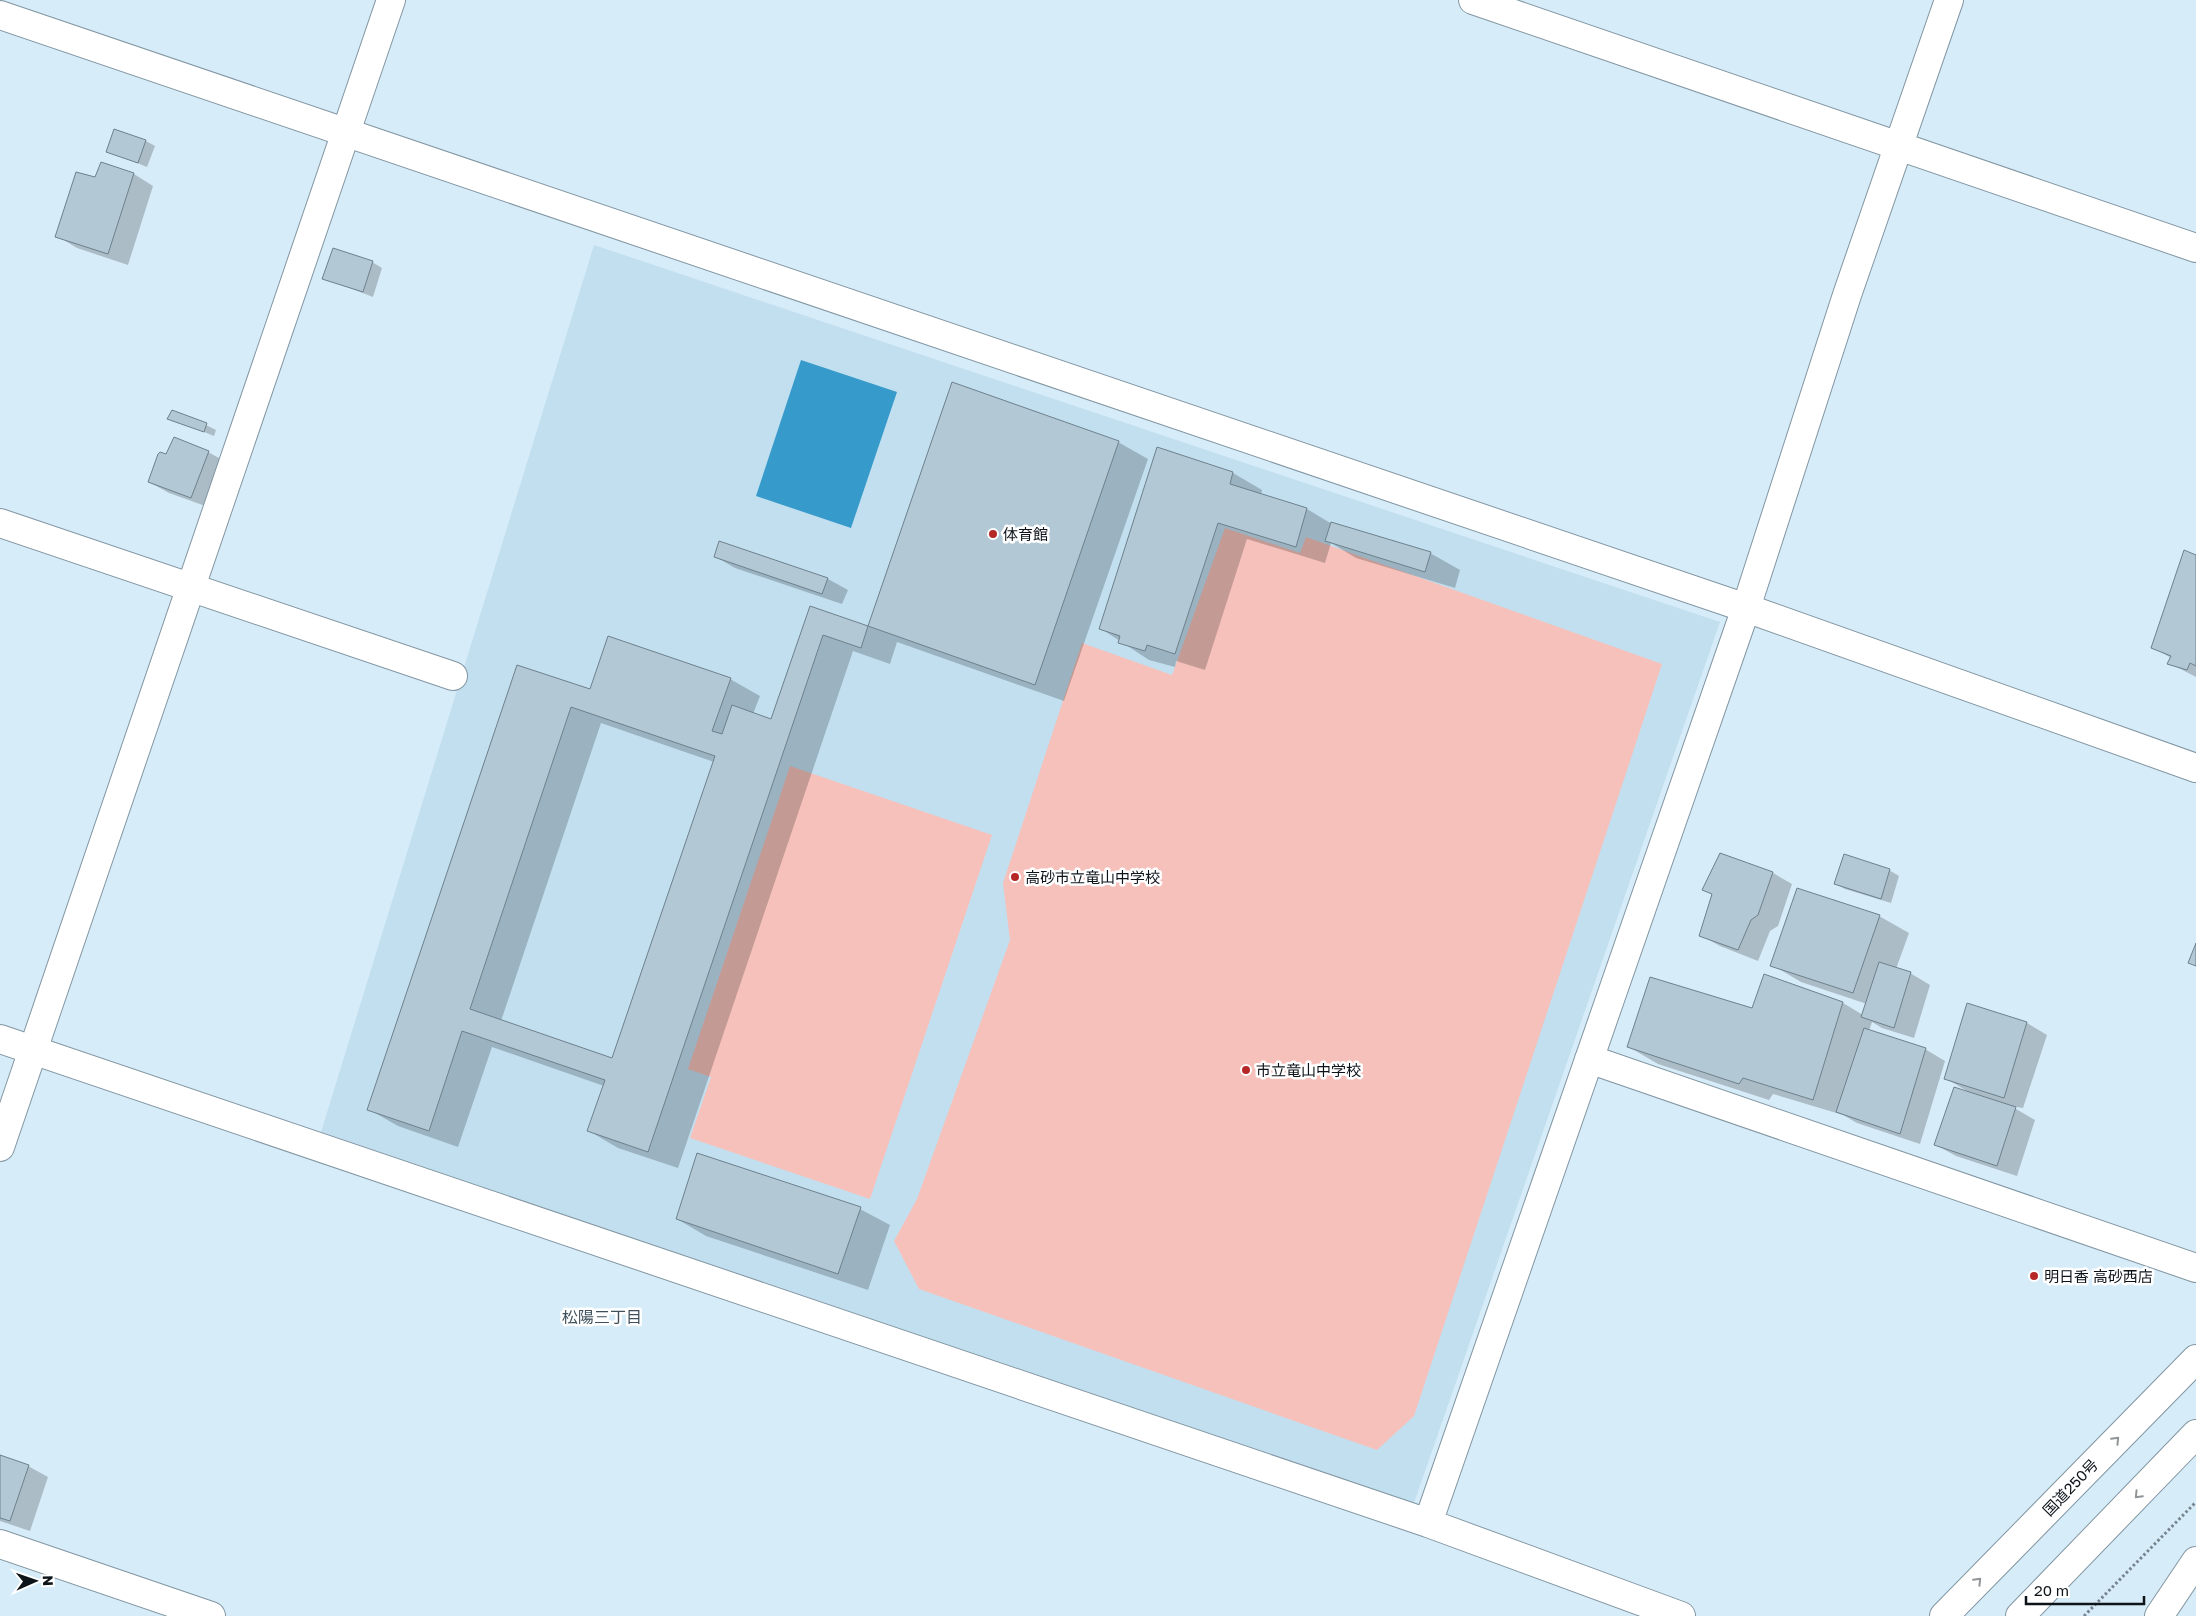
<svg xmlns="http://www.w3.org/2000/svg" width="2196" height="1616" viewBox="0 0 2196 1616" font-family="'Golos Text','Noto Sans JP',sans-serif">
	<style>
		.built { fill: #c2dff0 }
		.green { fill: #f6c1bb }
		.water { fill: #369aca }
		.shadow { fill: #0003; fill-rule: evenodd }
		.building { fill: #b3c8d5; stroke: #6d818c; fill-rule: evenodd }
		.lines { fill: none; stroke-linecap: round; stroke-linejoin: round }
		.minor-casing { stroke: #8296a2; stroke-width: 30 }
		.highway-casing { stroke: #8296a2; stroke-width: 30 }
		.path { stroke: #76858d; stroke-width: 3; stroke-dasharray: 2.5 2.5; stroke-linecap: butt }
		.minor { stroke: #fff; stroke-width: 28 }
		.highway { stroke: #fff; stroke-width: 28 }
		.oneway { stroke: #929598 }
		.poi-dot { fill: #b62727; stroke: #fff; stroke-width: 2 }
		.labels { text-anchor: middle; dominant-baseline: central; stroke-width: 5; stroke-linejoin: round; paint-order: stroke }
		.poi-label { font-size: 15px; fill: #0d1419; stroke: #fff; text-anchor: start }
		.street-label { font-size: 15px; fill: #0d1419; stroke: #fff }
		.neighbourhood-label { font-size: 16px; fill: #3f515c; stroke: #fff }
	</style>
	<rect width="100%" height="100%" fill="#d6ecf8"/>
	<!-- built -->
	<path class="built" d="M594,245l1126,377 -306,881 -1093,-371z"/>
	<!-- green -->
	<path class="green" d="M1225,528l75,25 6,-16 356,127 -248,752 -37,34 -458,-161 -25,-48 23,-42 93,-259 -7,-57 79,-240 90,32z
		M790,766l202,69 -122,364 -180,-61 21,-61 -23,-8z"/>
	<!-- water -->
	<path class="water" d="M801,360l96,32 -46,136 -95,-32z"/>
	<!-- shadow -->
	<path class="shadow" d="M146,141l9,5 -8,21 -40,-16z
		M101,164l33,10 19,12 -25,79 -51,-17 -20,-12 38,-58z
		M372,262l10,6 -9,29 -49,-19z
		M953,384l165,58 30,17 -84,242 -167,-59 -7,22 -37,-13 -175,517 -60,-20 -29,-17 15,-45 -112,-39 -34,100 -60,-21 -30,-17 150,-443 72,25 140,-12 30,17 -7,18 19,7 39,-113 57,20zM601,723l113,39 -101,298 -112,-39z
		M169,418l37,7 10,5 -2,6z
		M1158,449l75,24 29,17 -1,5 46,14 25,15 98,29 30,17 -5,18 -99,-30 -25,-15 -6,20 -78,-24 -42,131 -29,-9 -1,6 -26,-7 -49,-32z
		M208,452l20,11 -17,45 -42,-15 -20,-11 18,-26z
		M720,543l108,36 20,11 -6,14 -107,-36 -19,-11z
		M2196,556v121l-27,-14 2,-5 -19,-11z
		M1889,870l10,6 -8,27 -46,-14 -9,-5z
		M1773,873l19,11 -14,42 -8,5 -12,30 -38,-15 -20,-11 12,-41 -8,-5z
		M1879,916l30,17 -13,36 14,4 20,12 -16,53 -32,-10 -10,-6 -3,9 56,18 20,12 -25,83 -63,-21 -14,-8 -70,-21 -4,6 -111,-36 -29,-17 124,-37 11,-34 79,27 20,12 4,-11 -66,-22 -29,-17z
		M1968,1005l59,18 20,12 -24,73 -12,-2 24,14 -18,56 -61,-20 -20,-11 31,-54 -22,-13z
		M860,1209l30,16 -22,65 -162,-54 -29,-17z
		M0,1456l28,10 20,11 -18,54 -30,-10z"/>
	<!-- building -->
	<path class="building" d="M114,129l32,11 -8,23 -32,-11z
		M101,162l33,11 -26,81 -53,-17 21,-65 19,5z
		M333,248l40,13 -10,31 -41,-13z
		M952,382l167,59 -84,244 -167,-59z
		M172,410l35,13 -3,9 -37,-13z
		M174,437l35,14 -18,47 -43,-16 10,-28 2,-2 6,2z
		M1157,447l76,25 -3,12 77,24 -11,39 -78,-24 -43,131 -28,-9 -2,6 -27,-8 2,-7 -21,-7z
		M1331,522l100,30 -6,20 -100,-31z
		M719,541l109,37 -6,16 -108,-37z
		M2184,550l12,5v111l-6,-3 -3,7 -20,-6 4,-8 -20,-8z
		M810,606l58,20 -7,22 -38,-13 -175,517 -61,-21 18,-51 -143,-49 -33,100 -62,-21 150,-445 73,24 18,-53 123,42 -19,53 10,3 10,-29 39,14zM571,707l144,49 -103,302 -142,-49z
		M1720,853l53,19 -15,43 -7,5 -13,30 -39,-14 13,-42 -10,-4z
		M1844,854l46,15 -9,30 -47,-15z
		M1797,888l83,27 -27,78 -83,-27z
		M2196,943v23l-8,-3z
		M1879,962l32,10 -17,56 -33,-11z
		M1764,974l79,28 -30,98 -70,-22 -4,6 -112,-37 23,-70 102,31z
		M1967,1003l60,19 -23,76 -60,-19z
		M1864,1028l62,20 -26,86 -64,-22z
		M1954,1087l62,20 -19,59 -63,-21z
		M697,1153l164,54 -23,67 -162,-55z
		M0,1455l29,10 -19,56 -10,-3z"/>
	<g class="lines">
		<defs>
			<path id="minor" d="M1473,0l723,248
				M0,15l1746,593 450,160
				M0,523l453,153
				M0,1039l1428,484 253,93
				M1589,1059l607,209
				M0,1147l391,-1147
				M1428,1523l318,-915 101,-313 102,-295
				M0,1544l211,72
				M2159,1616l37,-55"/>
			<path id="highway" d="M1944,1616l252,-257
				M2020,1616l176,-182"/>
		</defs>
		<!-- minor casing -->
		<use href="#minor" class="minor-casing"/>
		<!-- highway casing -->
		<use href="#highway" class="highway-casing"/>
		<!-- path -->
		<path class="path" d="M2084,1616l112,-114"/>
		<!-- minor -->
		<use href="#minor" class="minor"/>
		<!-- highway -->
		<use href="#highway" class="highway"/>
	</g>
	<!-- one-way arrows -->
	<defs><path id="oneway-chevron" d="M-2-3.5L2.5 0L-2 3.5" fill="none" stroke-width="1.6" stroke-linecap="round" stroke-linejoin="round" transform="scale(1.25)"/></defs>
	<g class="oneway">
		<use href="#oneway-chevron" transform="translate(2116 1440) rotate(-46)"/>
		<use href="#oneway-chevron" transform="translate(2138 1495) rotate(134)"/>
		<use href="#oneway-chevron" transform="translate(1978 1581) rotate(-46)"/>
	</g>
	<!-- markers -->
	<g class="poi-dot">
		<circle cx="993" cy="534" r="5"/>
		<circle cx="1015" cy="877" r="5"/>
		<circle cx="1246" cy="1070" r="5"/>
		<circle cx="2034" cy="1276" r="5"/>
	</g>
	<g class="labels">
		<!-- poi labels -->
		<g class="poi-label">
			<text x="1003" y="534">体育館</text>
			<text x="1025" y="877">高砂市立竜山中学校</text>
			<text x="1256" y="1070">市立竜山中学校</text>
			<text x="2044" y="1276">明日香 高砂西店</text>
		</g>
		<!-- street labels -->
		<g class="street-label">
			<text transform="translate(2070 1487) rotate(-46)">国道250号</text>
		</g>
		<!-- neighbourhood labels -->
		<g class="neighbourhood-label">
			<text x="602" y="1317">松陽三丁目</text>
		</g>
	</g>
	<!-- north arrow -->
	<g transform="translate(35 1581) rotate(88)" stroke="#ffffff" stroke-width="4" paint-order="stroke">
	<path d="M0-4L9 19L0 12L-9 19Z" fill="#0d1419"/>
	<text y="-8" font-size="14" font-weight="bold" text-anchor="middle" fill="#0d1419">N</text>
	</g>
	<!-- scale -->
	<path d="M2026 1596v8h118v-8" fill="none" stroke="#0d1419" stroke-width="2.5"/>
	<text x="2034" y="1596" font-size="15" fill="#0d1419" stroke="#ffffff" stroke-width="4" paint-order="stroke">20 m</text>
</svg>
